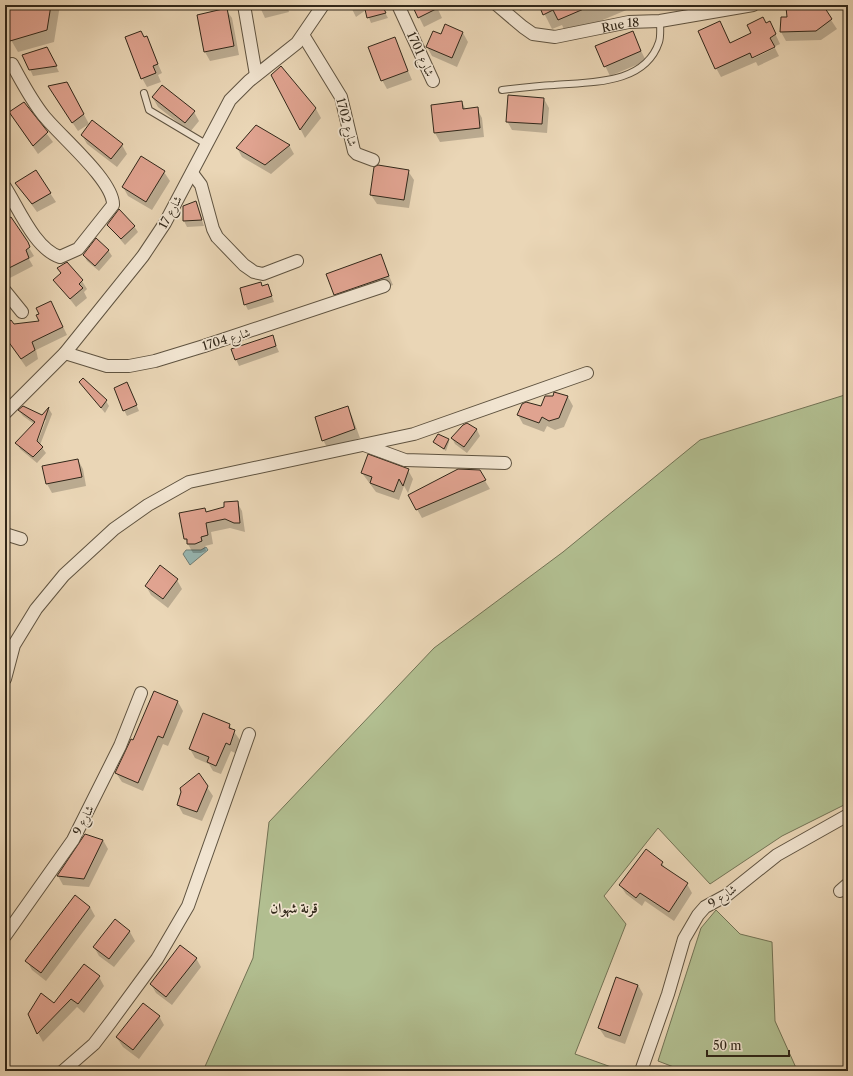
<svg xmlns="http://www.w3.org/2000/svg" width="853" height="1076" viewBox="0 0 853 1076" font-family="'Libre Caslon Text',Amiri,serif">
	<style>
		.green { fill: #b2bf91; stroke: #727355 }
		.water { fill: #98b8b4; stroke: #6f7e76 }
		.shadow { fill: #0003; fill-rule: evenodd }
		.building { fill: #e0a390; stroke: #312719 }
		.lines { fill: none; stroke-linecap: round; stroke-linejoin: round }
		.lane-casing { stroke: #5f5340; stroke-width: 8 }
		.street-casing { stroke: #5f5340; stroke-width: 14 }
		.lane { stroke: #f1e4d0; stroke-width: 6 }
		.street { stroke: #f1e4d0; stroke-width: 12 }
		.labels { text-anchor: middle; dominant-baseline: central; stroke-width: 3.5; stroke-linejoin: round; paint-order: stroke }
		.street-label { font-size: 12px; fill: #312719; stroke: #f1e4d0 }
		.quarter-label { font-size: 14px; font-weight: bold; fill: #312719; stroke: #f1e4d0 }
	</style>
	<rect width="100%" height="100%" fill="#ead6b6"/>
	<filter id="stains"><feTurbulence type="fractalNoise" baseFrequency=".005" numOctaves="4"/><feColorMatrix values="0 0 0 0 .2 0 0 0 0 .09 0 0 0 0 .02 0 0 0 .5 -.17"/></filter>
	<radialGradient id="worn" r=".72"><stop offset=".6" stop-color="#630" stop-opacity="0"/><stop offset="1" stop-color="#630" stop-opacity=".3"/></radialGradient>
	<!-- green -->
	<path class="green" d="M848,394v409l-66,33 -72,48 -52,-56 -54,68 22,28 -51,130 39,14 -1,3h-410l50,-113 16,-136 165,-174 129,-96 137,-112z
		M716,910l24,24 32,8 3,79 22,49 2,1h-115l-26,-10 43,-133z"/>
	<!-- water -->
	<path class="water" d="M206,547l2,3 -18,15 -7,-11 3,-4h15z"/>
	<!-- shadow -->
	<path class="shadow" d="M5,5h55l-6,37 -36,10 -7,-12 -6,-22z
		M259,5h28l2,7 -24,6z
		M350,5h31l7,13 -17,5 -5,-13 -10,7z
		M413,5h23l6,13 -18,9z
		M517,5h17l-14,6z
		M540,5h96v1l-69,29 -5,-10 -10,4z
		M821,5l16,24 -16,11 -35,1 -5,-9 7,-15z
		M226,10l6,8 7,37 -29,6 -5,-9z
		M846,17h2v9l-1,-1z
		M720,22l11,22 22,-11 13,-9 8,7 6,13 -28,13v2l23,-11 4,8 -21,10 -2,-4 -35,15 -5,-9z
		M632,32l14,29 -36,15 -14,-29z
		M463,33l5,9 -11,25 -25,-11 -5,-9 15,-12z
		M146,37l16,36 -4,2 3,7 -14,5 -5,-9z
		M394,38l18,42 -25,9 -5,-9z
		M50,54l9,18 -26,4 -9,-20z
		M281,67l35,42 5,9 -16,20 -32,-63z
		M72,92l17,32 -11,7 -24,-36z
		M153,98l41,14 5,9 -9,11 -32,-25z
		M544,99l5,9 -2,25 -35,-3 -5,-9z
		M462,102l4,8 11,-1 5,9 2,19 -44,5 -5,-9 -3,-27z
		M24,104l29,38 -15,12 -22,-32z
		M82,135l40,10 5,9 -10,13 -30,-23z
		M289,145l5,9 -23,20 -29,-17 -5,-9z
		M408,171l6,9 -5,28 -32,-4 -6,-9z
		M164,172l6,9 -18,29 -24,-14 -5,-9z
		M16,183l34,10 6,9 -19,10z
		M196,203l8,23 -17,1 -3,-6z
		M11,218l23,38 -5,3 4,7 -25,13 -3,-5v-53z
		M108,225l26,1 4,6 -13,13z
		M108,250l4,6 -13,15 -12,-10 -3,-6z
		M380,255l13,30 -53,18 -5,-9z
		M58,269l24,12 5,8 -3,3 3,6 -11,9 -21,-27 6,-6z
		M261,283l2,4 5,-2 6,17 -26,8 -3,-6z
		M55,310l12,25 -31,15 2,9 -12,8 -21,-30v-24l8,12 27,-3 1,-8z
		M272,336l7,16 -40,14 -7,-16z
		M80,382l26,19 3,5 -4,7z
		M127,383l12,28 -12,5 -3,-6z
		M568,397l5,9 -9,21 -9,3 -8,-4 -3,6 -21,-8 -5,-9z
		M347,407l5,9 8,22 -32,11 -5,-9z
		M49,409l3,5 -12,31 6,8 -9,10 -17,-14 -3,-6 17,-19 -11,-8 -4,-5 23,5zM44,420h2l-10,26 -2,-1z
		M467,424l10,6 3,6 -13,17 -12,-9 -3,-6z
		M448,439l1,3 -3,9 -12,-9z
		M78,460l5,9 3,17 -34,7 -5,-9z
		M408,470l5,9 -5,14 -4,-7 -5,14 -23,-8 -14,-19z
		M479,471l11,18 -68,29 -13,-23z
		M237,502l5,9 3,21 -15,-4 -19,4 2,12 -8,2 1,5 -5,2h-8l-8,-14 20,-29 1,2 20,-4z
		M177,580l5,9 -14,19 -17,-13 -5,-9z
		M154,692l24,10 5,9 -15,35 -5,-2 -20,47 -21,-9 -6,-9 17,-32z
		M229,725l11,15 -5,13 -4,-2 -10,23 -8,-3 -4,-7 -14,-6 -5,-9z
		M207,787l6,9 -11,25 -19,-7 -5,-9z
		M85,835l18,5 5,9 -19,38 -26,-2 -5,-9z
		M662,863l5,8 20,13 5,9 -18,28 -29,-20 -3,5 -16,-12 -6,-9z
		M90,907l5,9 -49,65 -14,-11 -5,-9z
		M115,920l15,12 5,9 -21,26 -15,-11 -5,-9z
		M196,958l5,9 -29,38 -16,-12 -5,-9z
		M85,966l14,11 5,9 -20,27 -7,-6 -34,35 -5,-9 17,-28z
		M638,985l5,9 -18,50 -20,-7 -6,-9z
		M159,1016l5,9 -25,34 -16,-12 -6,-9z"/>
	<!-- building -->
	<path class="building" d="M5,5h46l-4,25 -37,11 -5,-19z
		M364,5h18l4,8 -19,5z
		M412,5h32l-26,13z
		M539,5h54l-35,15 -5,-10 -10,5z
		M818,5h5l9,14 -16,12 -36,1 1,-15h6l-1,-10 26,1z
		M227,8l7,38 -30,6 -7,-37z
		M763,17l3,6 4,-2 6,13 -6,4 5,9 -23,11 -2,-5 -35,16 -17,-38 22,-10 10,22 21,-10 -4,-8z
		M445,24l18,8 -11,26 -26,-11 7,-16 8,3z
		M141,31l3,6 3,-1 11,28 -5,2 3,7 -15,6 -16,-42z
		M633,31l8,20 -37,16 -9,-21z
		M395,37l13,34 -27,10 -13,-34z
		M47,47l10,19 -28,4 -7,-15z
		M281,66l35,42 -16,22 -29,-55z
		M67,82l17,32 -12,9 -24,-37z
		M162,85l33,26 -10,12 -33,-26z
		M508,95l36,3 -2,26 -36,-2z
		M462,101l1,8 15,-2 2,21 -46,5 -3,-28z
		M24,102l24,30 -15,14 -24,-34z
		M92,120l31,24 -12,15 -30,-24z
		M256,125l34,20 -25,20 -29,-17z
		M141,156l24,15 -19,31 -24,-15z
		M378,165l31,5 -5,30 -34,-5 4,-28z
		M36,170l15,23 -19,11 -17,-21z
		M196,201l6,19 -19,1v-15z
		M119,209l16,17 -14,13 -14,-14z
		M11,217l17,25 2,5 -4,3 3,8 -24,12v-50z
		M96,238l13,12 -14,16 -12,-11z
		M381,254l8,22 -55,19 -8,-21z
		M67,262l16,18 -4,4 4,4 -13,11 -17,-19 8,-7 -4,-5z
		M261,282l1,4 6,-2 4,12 -28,9 -4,-17z
		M51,301l12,26 -31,15 3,8 -14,9 -16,-22v-13l6,-4 3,4 25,-3 -3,-6 3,-1 -3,-6z
		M273,335l3,11 -41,14 -4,-11z
		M83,378l24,22 -6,8 -22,-26z
		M127,382l10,23 -14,6 -9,-23z
		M554,392l14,4 -9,22 -10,3 -7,-4 -3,6 -22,-8 5,-11 4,-2 15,4 4,-10h8z
		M23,406l19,9 7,-8 -12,34 6,6 -10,10 -18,-14 20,-21 -17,-12z
		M348,406l7,23 -33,12 -7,-24z
		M467,423l10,6 -13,18 -13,-9 12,-13z
		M438,434l11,5 -5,10 -11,-7z
		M368,454l41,15 -6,17 -4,-7 -5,13 -24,-9 2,-6 -11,-4z
		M78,459l4,18 -36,7 -4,-18z
		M458,469l22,1 6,10 -70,30 -8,-15z
		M238,501l2,22h-6l-9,-4 -19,4 2,12 -7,2 1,4 -7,3h-8v-5h-3l-5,-26 26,-5 1,4 18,-5v-5z
		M160,565l18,14 -15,20 -18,-13z
		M154,691l24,10 -15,37 -5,-2 -20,47 -23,-10 16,-34 2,1z
		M203,713l27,11 -1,4 6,2 -5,15 -4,-2 -10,23 -9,-4 2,-5 -20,-8z
		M199,773l9,13 -11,26 -20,-7 4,-13 -1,-4z
		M85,834l18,6 -19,39 -27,-3z
		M646,849l17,13 -2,3 27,18 -19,29 -29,-19 -4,5 -17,-13z
		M75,895l15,12 -49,66 -16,-12z
		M115,919l15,12 -21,28 -16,-12z
		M180,945l17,13 -31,39 -16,-13z
		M84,964l16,12 -22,28 -7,-5 -34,35 -9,-20 13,-21 13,10z
		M616,977l22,8 -18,51 -22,-8z
		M143,1003l17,13 -27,34 -17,-13z"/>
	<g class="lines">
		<defs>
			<path id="lane" d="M502,90c17,-2 34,-4 52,-5 36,-3 91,0 105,-43 2,-6 1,-15 1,-21
				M144,93l5,17 57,34"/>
			<g id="street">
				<path d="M244,5l12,70"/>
				<path d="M398,5l35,76"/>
				<path id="s1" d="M497,5l26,22 10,7 22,3 74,-15 31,-1 93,-16"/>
				<path d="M303,35l38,62 13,54 3,3 16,6"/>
				<path d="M192,173l9,12 12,44 4,8 27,28 10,7 9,2 34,-13"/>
				<path d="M5,187c14,22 30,62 55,70l18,-8 35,-44c1,-24 -53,-69 -69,-89 -13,-16 -22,-34 -32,-52"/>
				<path d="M5,291l17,21"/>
				<path d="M65,353l42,13h22l26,-5 49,-15 180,-60"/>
				<path d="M5,413l60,-60 78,-97 22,-33 65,-123 19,-19 48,-38 26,-38"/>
				<path d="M364,445l41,15 100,3"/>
				<path d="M5,534l16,5"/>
				<path d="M5,679l9,-34 22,-36 28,-34 50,-46 34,-24 41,-23 225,-48 173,-61"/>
				<path d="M840,891l8,-7"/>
				<path d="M5,936l68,-96 47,-94 21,-53"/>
				<path d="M63,1071l31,-27 16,-21 47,-64 31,-53 61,-172"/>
				<path d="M641,1071l27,-77 16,-55 14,-24 7,-8 22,-12 50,-40 71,-40"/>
			</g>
		</defs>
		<!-- lane casing -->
		<use href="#lane" class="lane-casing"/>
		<!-- street casing -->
		<use href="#street" class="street-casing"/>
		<!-- lane -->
		<use href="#lane" class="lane"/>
		<!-- street -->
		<use href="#street" class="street"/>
	</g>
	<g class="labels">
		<!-- street labels -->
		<g class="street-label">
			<text stroke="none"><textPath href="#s1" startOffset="135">Rue 18</textPath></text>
			<text transform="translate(421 54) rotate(65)">شارع 1701</text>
			<text transform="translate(347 122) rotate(75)">شارع 1702</text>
			<text transform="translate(170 212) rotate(-61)">شارع 17</text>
			<text transform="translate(226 339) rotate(-17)">شارع 1704</text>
			<text transform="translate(83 820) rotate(-63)">شارع 9</text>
			<text transform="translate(722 896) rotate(-34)">شارع 9</text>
		</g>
		<!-- quarter labels -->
		<g class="quarter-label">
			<text x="294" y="908">قرنة شهوان</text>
		</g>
	</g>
	<!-- margin -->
	<rect width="853" height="1076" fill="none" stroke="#ead6b6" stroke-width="20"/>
	<rect x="6" y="6" width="841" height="1064" fill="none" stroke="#312719" stroke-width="2"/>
	<rect x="10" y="10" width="833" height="1056" fill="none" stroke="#312719"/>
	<!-- scale -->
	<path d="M707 1050v6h82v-6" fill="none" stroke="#312719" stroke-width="2"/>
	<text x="713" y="1050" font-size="12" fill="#312719" stroke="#f1e4d0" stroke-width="3" paint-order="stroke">50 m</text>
	<rect width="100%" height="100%" filter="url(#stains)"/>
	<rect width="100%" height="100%" fill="url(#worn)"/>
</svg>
